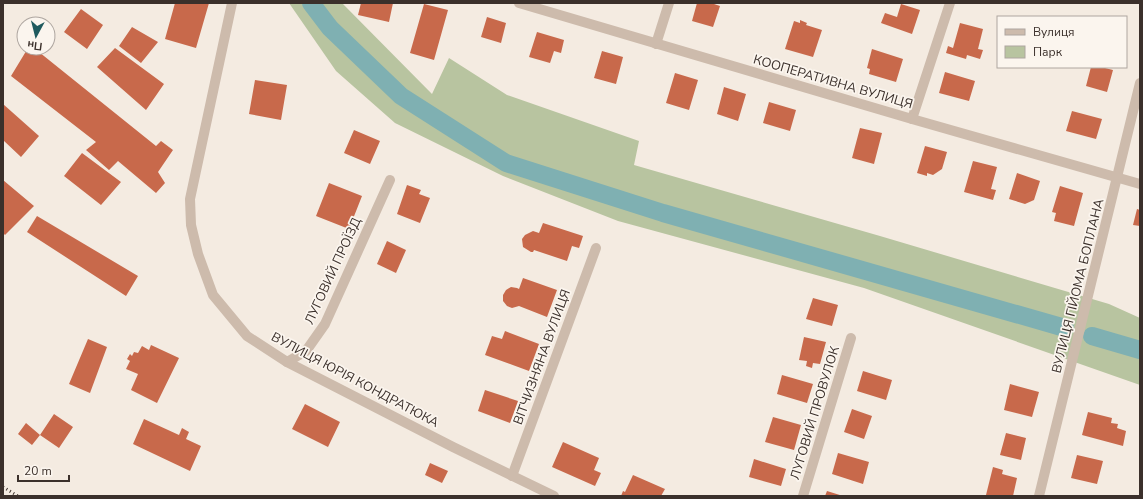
<svg xmlns="http://www.w3.org/2000/svg" width="1143" height="499" viewBox="0 0 1143 499" font-family="'Nunito Sans',sans-serif">
	<style>
		.green { fill: #b8c4a0 }
		.lines { fill: none; stroke-linecap: round; stroke-linejoin: round }
		.canal { stroke: #7fb0b2; stroke-width: 18 }
		.building { fill: #c8694b }
		.minor { stroke: #cdbbac; stroke-width: 10 }
		.tertiary { stroke: #cdbbac; stroke-width: 10 }
		.rail { stroke: #3b302b; stroke-width: 3; stroke-dasharray: 1 3; stroke-linecap: butt }
		.labels { text-anchor: middle; dominant-baseline: central; stroke-width: 3.5; stroke-linejoin: round; paint-order: stroke }
		.street-label { font-size: 13px; fill: #3b302b; stroke: #fbf5ee }
	</style>
	<rect width="100%" height="100%" fill="#f4ebe1"/>
	<!-- green -->
	<path class="green" d="M289,3h53l90,91 17,-36 58,37 132,46 -5,24 246,71 229,68 31,14v67l-276,-97 -246,-67 -115,-45 -108,-53 -59,-52z"/>
	<g class="lines">
		<!-- canal -->
		<path class="canal" d="M311,3l19,25 71,68 105,67 157,50 402,115
			M1092,336l48,14"/>
	</g>
	<!-- building -->
	<path class="building" d="M175,3h34l-13,45 -31,-9z
		M361,3h32l-4,19 -31,-7z
		M697,3h14l9,3 -7,21 -21,-6z
		M424,4l24,6 -14,50 -24,-7z
		M901,4l19,6 -8,24 -31,-11 4,-10 12,4z
		M81,9l22,16 -16,24 -23,-17z
		M487,17l19,6 -5,20 -20,-6z
		M800,20l7,3 -1,2 16,5 -9,27 -28,-8 9,-28 6,2z
		M960,23l23,6 -5,20 5,1 -3,9 -13,-4 -1,4 -20,-6 2,-7 5,2z
		M132,27l26,15 -17,21 -22,-17z
		M537,32l27,8 -3,13 -7,-2 -4,12 -21,-6z
		M28,48h6l122,98 5,-5 12,9 -15,22 7,11 -9,10 -38,-32 -9,9 -23,-20 10,-8 -85,-66z
		M115,48l49,36 -18,26 -49,-43z
		M872,49l31,10 -7,23 -27,-8 1,-5 -3,-1z
		M602,51l21,6 -7,27 -22,-6z
		M1091,67h10l12,3 -6,22 -21,-6z
		M945,72l30,9 -6,20 -30,-8z
		M675,73l23,7 -9,30 -23,-7z
		M255,80l32,5 -6,35 -32,-6z
		M724,87l22,7 -8,27 -21,-7z
		M769,102l27,8 -6,21 -27,-8z
		M3,104l36,32 -18,21 -18,-17z
		M1072,111l30,8 -6,20 -30,-8z
		M860,128l22,5 -8,31 -22,-6z
		M354,130l26,11 -10,23 -26,-11z
		M925,146l22,6 -5,17 -9,6 -6,-2v3l-10,-3z
		M82,153l39,29 -20,23 -37,-29z
		M973,161l24,6 -6,22 5,1 -3,10 -29,-8z
		M1017,173l23,8 -6,19 -9,4 -16,-5z
		M3,180l31,26 -29,29 -2,-2z
		M329,183l33,13 -13,33 -33,-13z
		M407,185l14,5 -2,4 11,4 -10,25 -23,-9z
		M1060,186l23,7 -9,33 -20,-5 2,-8 -4,-1z
		M1137,209l3,1v16l-7,-1z
		M37,216l101,60 -12,20 -99,-64z
		M543,223l40,13 -4,12 -7,-2 -5,15 -33,-11 -1,2h-2l-8,-5 -1,-8 3,-4 8,-4 6,2z
		M387,241l19,9 -10,23 -19,-9z
		M523,278l34,12 -10,27 -28,-11 -7,2 -5,-2 -4,-5v-6l3,-5 5,-3 6,1 2,1z
		M813,298l25,7 -6,21 -26,-7z
		M505,331l34,13 -10,27 -44,-16 7,-19 10,3z
		M804,337l22,5 -6,22 -7,-1 -1,5 -6,-2 1,-5 -8,-1z
		M88,339l19,8 -17,46 -21,-9z
		M151,345l28,13 -22,45 -26,-13 7,-16 -12,-5 4,-8 -3,-2 3,-5 2,2 2,-4 4,1 4,-7 7,4z
		M863,371l29,9 -6,20 -29,-9z
		M782,375l31,9 -6,19 -30,-9z
		M1010,384l29,8 -7,25 -28,-7z
		M485,390l33,11 -8,22 -32,-12z
		M305,404l35,18 -12,25 -36,-18z
		M852,409l20,7 -8,23 -20,-7z
		M1088,412l24,6 -1,5 7,1 -1,4 9,3 -3,15 -41,-11z
		M54,414l19,13 -14,21 -19,-13z
		M773,417l28,8 -7,25 -29,-8z
		M144,419l35,16 3,-7 7,4 -3,7 15,7 -11,25 -57,-27z
		M26,423l14,12 -8,10 -14,-11z
		M1006,433l20,5 -5,22 -21,-5z
		M563,442l36,16 -5,12 7,3 -6,13 -43,-19z
		M838,453l31,9 -6,22 -31,-10z
		M1077,455l26,6 -6,23 -26,-6z
		M754,459l32,10 -5,17 -32,-9z
		M430,463l18,8 -6,12 -17,-8z
		M993,467l10,3 -1,4 15,4 -4,18h-21l-6,-1z
		M633,475l32,14 -4,7h-40l2,-5 2,1z
		M827,491l16,5h-18z"/>
	<g class="lines">
		<!-- minor -->
		<path class="minor" d="M656,44l13,-41
			M912,119l38,-116
			M287,362l19,-11 19,-27 65,-144
			M512,476l84,-228
			M803,496l48,-158
			M1039,496l101,-413"/>
		<!-- tertiary -->
		<path class="tertiary" d="M232,3l-42,196 1,26 7,29 15,41 34,41 40,26 166,85 101,49
			M519,3l393,116 228,65"/>
		<!-- rail -->
		<path class="rail" d="M3,487l15,9"/>
	</g>
	<g class="labels">
		<!-- street labels -->
		<g class="street-label">
			<text transform="translate(833 82) rotate(16)">КООПЕРАТИВНА ВУЛИЦЯ</text>
			<text transform="translate(333 271) rotate(-65)">ЛУГОВИЙ ПРОЇЗД</text>
			<text transform="translate(1078 286) rotate(-76)">ВУЛИЦЯ ГІЙОМА БОПЛАНА</text>
			<text transform="translate(542 357) rotate(-70)">ВІТЧИЗНЯНА ВУЛИЦЯ</text>
			<text transform="translate(355 380) rotate(28)">ВУЛИЦЯ ЮРІЯ КОНДРАТЮКА</text>
			<text transform="translate(815 413) rotate(-73)">ЛУГОВИЙ ПРОВУЛОК</text>
		</g>
	</g>
	<!-- border -->
	<rect width="1143" height="499" fill="none" stroke="#3b302b" stroke-width="8"/>
	<!-- legend -->
	<rect x="997" y="16" width="130" height="52" fill="#fbf5ee" stroke="#aea6a0"/>
	<rect x="1005" y="29" width="20" height="6" fill="#cdbbac" stroke="#aea6a0"/>
	<text x="1033" y="36" font-size="12" fill="#3b302b">Вулиця</text>
	<rect x="1005" y="46" width="20" height="12" fill="#b8c4a0" stroke="#aea6a0"/>
	<text x="1033" y="56" font-size="12" fill="#3b302b">Парк</text>
	<!-- north arrow -->
	<g transform="translate(36 36) rotate(187)"><circle r="19" fill="#fbf5ee" stroke="#aea6a0"/>
	<path d="M0-3L7 15L0 10L-7 15Z" fill="#1f5a5e"/>
	<text y="-6" font-size="11" font-weight="bold" text-anchor="middle" fill="#3b302b">Пн</text>
	</g>
	<!-- scale -->
	<path d="M18 475v6h51v-6" fill="none" stroke="#3b302b" stroke-width="2"/>
	<text x="24" y="475" font-size="12" fill="#3b302b" stroke="#fbf5ee" stroke-width="3" paint-order="stroke">20 m</text>
</svg>
